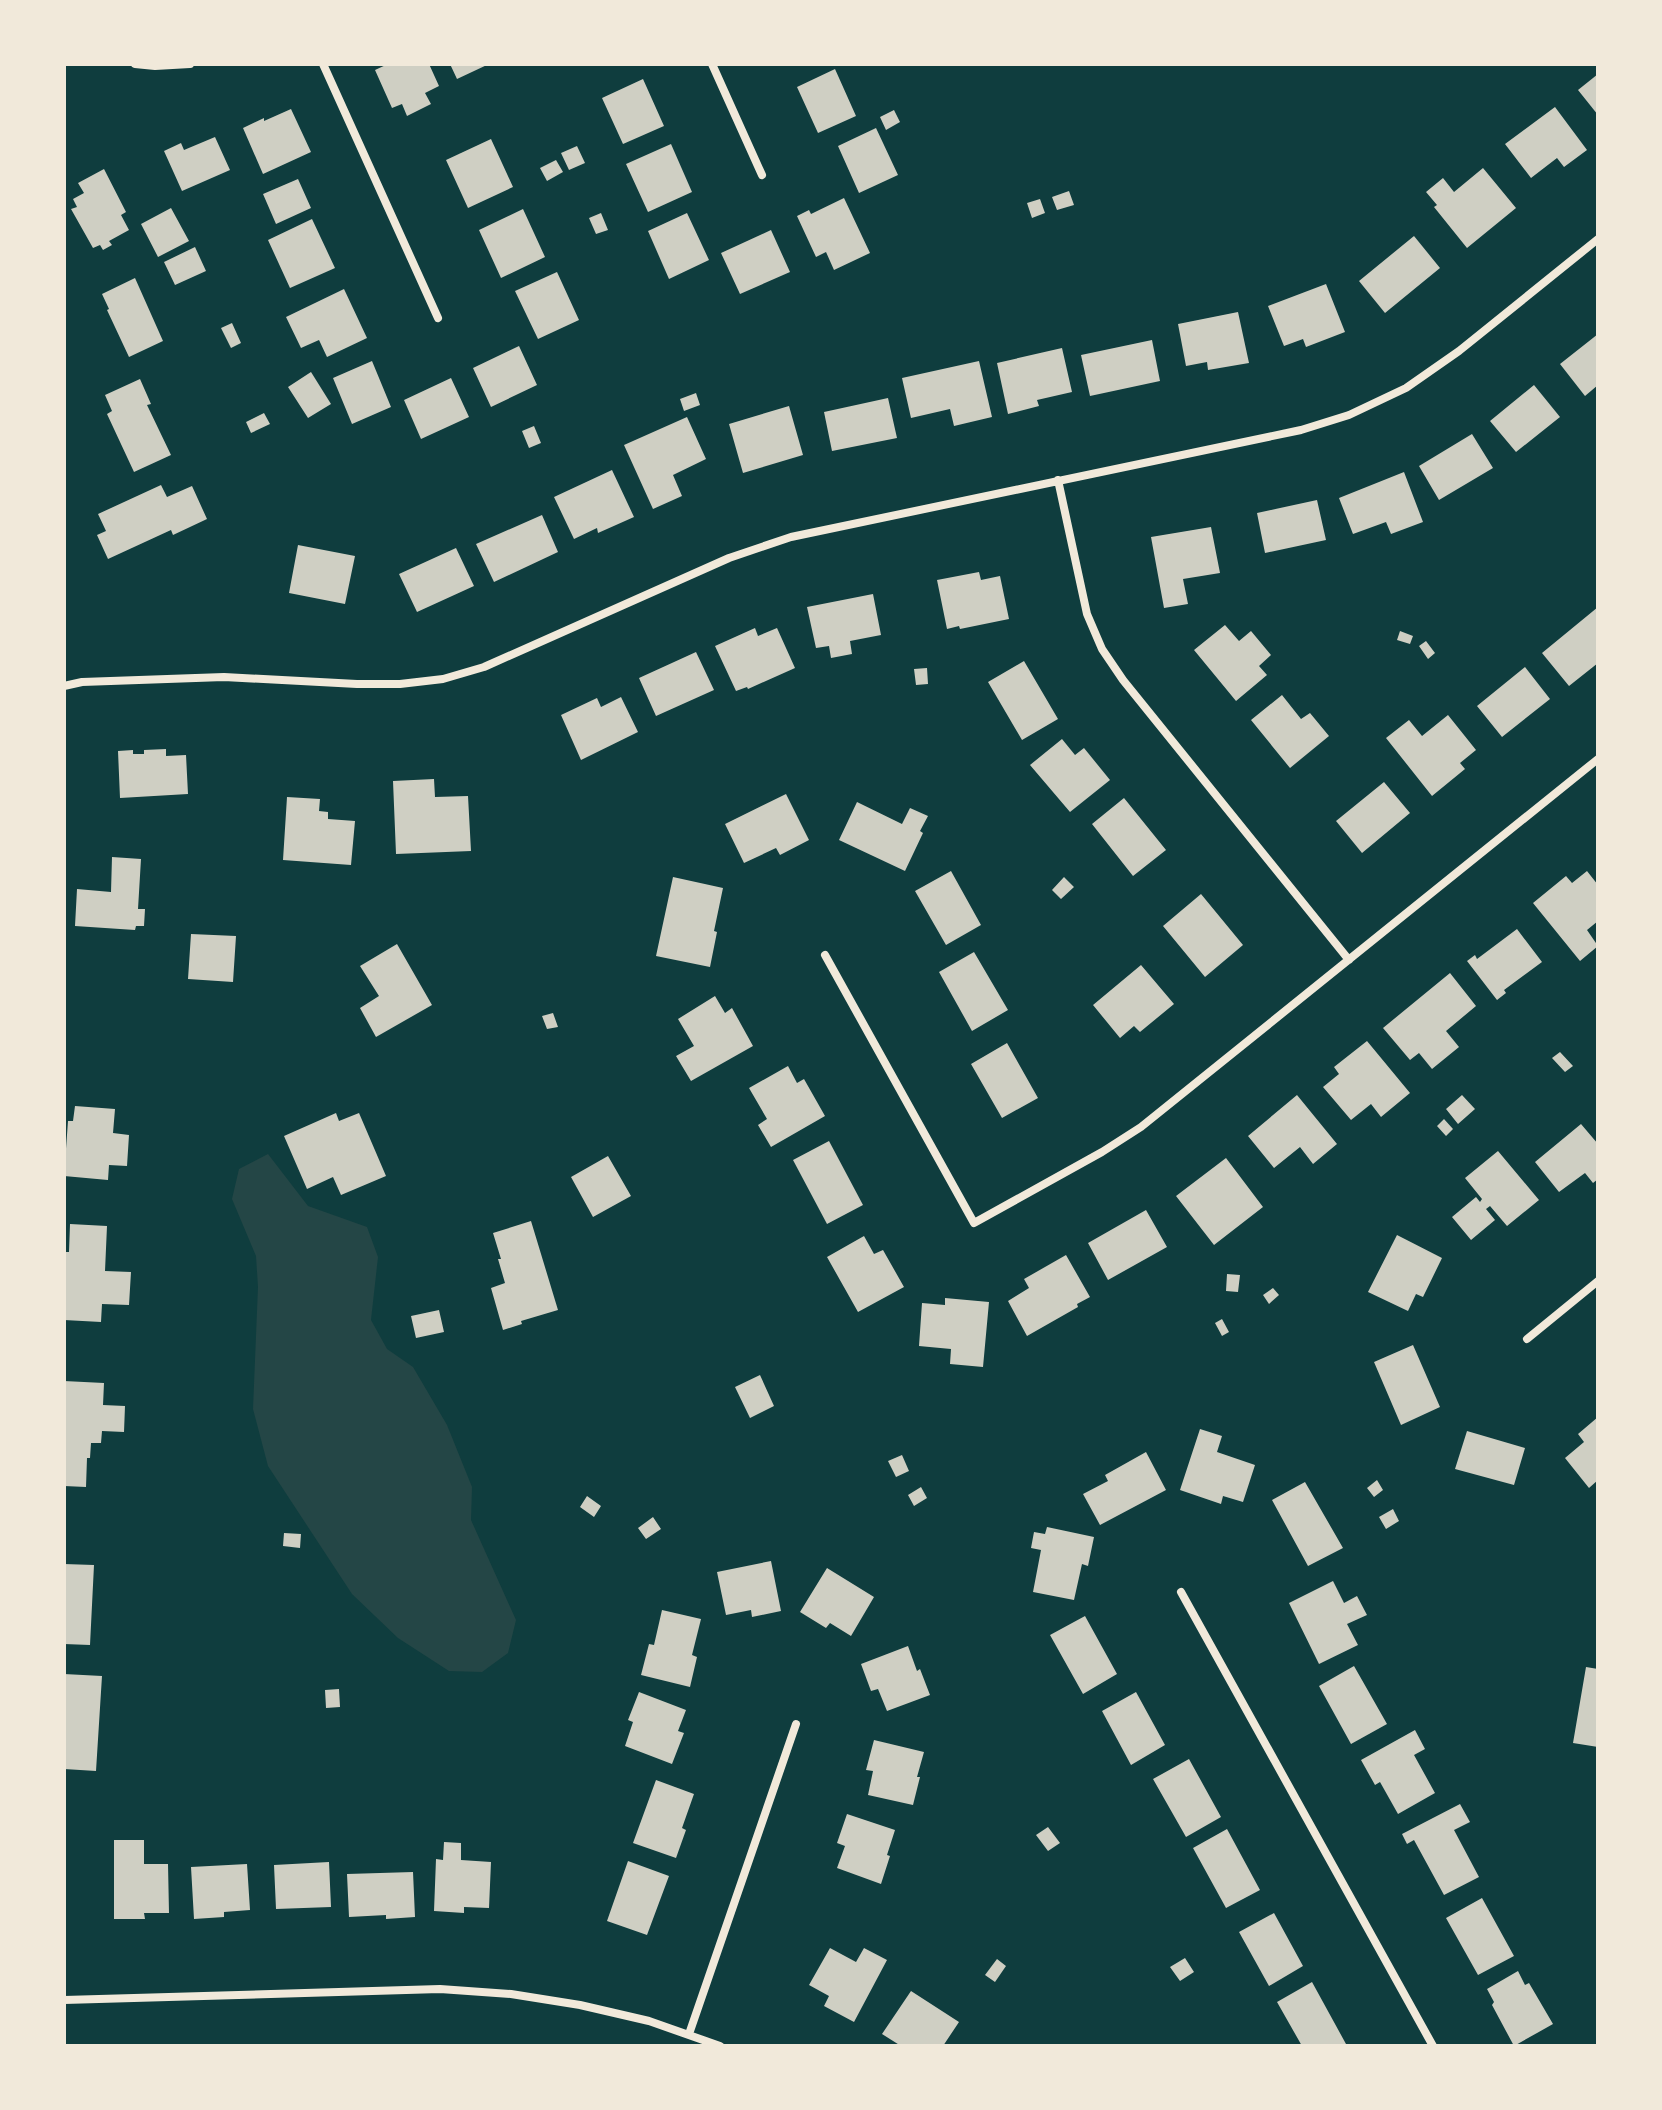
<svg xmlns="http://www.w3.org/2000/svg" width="1662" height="2110" viewBox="0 0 1662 2110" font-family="Roboto,sans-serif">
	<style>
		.green { fill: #244646 }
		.building { fill: #cfcfc3 }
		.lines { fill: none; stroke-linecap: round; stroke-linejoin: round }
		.minor { stroke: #f1e9da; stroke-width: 8 }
	</style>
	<rect width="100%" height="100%" fill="#0f3d3e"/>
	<!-- green -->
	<path class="green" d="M268,1154l40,52 59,21 11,30 -7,63 16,29 26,18 34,58 25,62 -1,33 45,100 -8,33 -26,19 -33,-1 -51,-33 -46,-44 -84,-128 -15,-57 5,-122 -2,-31 -24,-57 7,-30z"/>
	<!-- building -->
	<path class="building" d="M388,64h41l10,22 -14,7 6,11 -24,12 -5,-12 -10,4 -17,-38z
		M450,64h39l-32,15z
		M835,69l21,47 -38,17 -21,-46z
		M1598,74v41l-20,-25z
		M643,79l21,47 -41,18 -21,-46z
		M1555,107l32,43 -23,17 -7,-9 -26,20 -26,-34z
		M291,109l20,43 -48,22 -20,-46 21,-10v3z
		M894,110l6,12 -14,8 -6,-13z
		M876,128l22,47 -39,18 -21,-47z
		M215,137l15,33 -48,21 -18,-40 17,-8 3,7z
		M491,139l22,48 -45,21 -22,-48z
		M671,144l21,48 -44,20 -22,-48z
		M577,146l8,17 -16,7 -8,-17z
		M556,160l7,12 -16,9 -7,-13z
		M1483,168l33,40 -49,40 -33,-41 3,-2 -11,-13 17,-14 11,14z
		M104,169l22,43 -5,3 8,15 -20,11 3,4 -9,5 -3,-5 -7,3 -22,-39 6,-2 -4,-8 11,-6 -6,-10z
		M298,179l13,29 -35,16 -13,-30z
		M1069,191l5,14 -17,5 -5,-13z
		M844,198l26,55 -36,17 -8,-18 -10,5 -19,-41 12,-6 2,4z
		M1040,199l5,14 -13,5 -5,-15z
		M171,208l18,33 -31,16 -17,-33z
		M523,209l22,48 -44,21 -22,-48z
		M601,213l7,17 -12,4 -7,-16z
		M687,213l22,47 -40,19 -21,-48z
		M312,219l23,49 -45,20 -22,-48z
		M771,230l19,42 -50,22 -19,-41z
		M1414,236l26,32 -55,45 -26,-32z
		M195,247l11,24 -31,14 -11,-23z
		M557,272l22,48 -41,19 -23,-48z
		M135,278l28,63 -34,16 -22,-47 2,-1 -7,-15z
		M1326,284l19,48 -39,15 -3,-8 -19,7 -16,-40z
		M344,289l23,49 -40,19 -8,-17 -18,8 -15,-31z
		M1238,312l11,51 -41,7 -1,-8 -21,4 -8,-42z
		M232,323l9,20 -10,5 -10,-20z
		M1598,334v51l-13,11 -25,-32z
		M1152,340l8,41 -70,15 -9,-41z
		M519,346l18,39 -46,22 -18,-39z
		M1062,348l10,44 -35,8 2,6 -31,8 -11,-51z
		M372,361l19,46 -39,17 -19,-46z
		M979,361l13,56 -38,9 -4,-17 -39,9 -9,-40z
		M311,372l20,32 -23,14 -20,-31z
		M451,378l18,39 -48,22 -17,-39z
		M140,379l11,25 -4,1 24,50 -37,17 -27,-58 5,-3 -7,-16z
		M1534,385l26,32 -44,35 -26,-31z
		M696,393l4,12 -16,6 -4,-12z
		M888,398l9,40 -65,13 -8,-39z
		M789,406l14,49 -60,18 -14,-49z
		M264,413l6,11 -19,9 -5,-11z
		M687,417l19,42 -33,16 9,21 -29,13 -29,-64z
		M534,426l7,17 -12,5 -7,-17z
		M1472,434l21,34 -54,32 -20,-34z
		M612,470l22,47 -36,16 -1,-5 -23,11 -20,-42z
		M1404,472l19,50 -32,12 -5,-12 -33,12 -14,-36z
		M161,485l6,12 25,-11 15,33 -34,16 -2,-5 -63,29 -11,-24 9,-4 -8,-17z
		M1317,500l9,40 -61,13 -8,-40z
		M542,515l16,37 -64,30 -18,-38z
		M1211,527l9,46 -37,6 5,25 -24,4 -13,-71z
		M298,545l57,11 -10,48 -56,-11z
		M456,548l18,38 -57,26 -18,-38z
		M979,572l2,8 19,-4 9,43 -49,10 -1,-3 -12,3 -10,-49z
		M873,594l8,41 -31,6 2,13 -21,4 -2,-12 -13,2 -9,-41z
		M1598,607v56l-29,23 -27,-33z
		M1225,625l14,16 12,-10 20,24 -12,11 8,9 -31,26 -42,-51z
		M755,628l3,8 19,-8 18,40 -47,21 -1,-2 -11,4 -21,-45z
		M1400,631l13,5 -3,8 -13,-4z
		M1426,641l9,12 -7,6 -9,-13z
		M696,652l18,38 -58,26 -17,-38z
		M1024,661l34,58 -36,21 -34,-58z
		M1525,667l25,32 -48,38 -25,-31z
		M927,668l1,16 -12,1 -2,-16z
		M1282,695l19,24 9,-6 19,23 -39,32 -39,-48z
		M621,697l17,35 -57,28 -20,-45 36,-17 4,9z
		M1448,715l28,35 -16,13 5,6 -33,27 -46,-58 23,-18 13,16z
		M1062,739l13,16 9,-7 26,32 -40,32 -40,-47z
		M166,749v7l20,-1 2,39 -68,4 -2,-47 15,-1v4h11v-4z
		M434,779l1,18 33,-1 3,55 -75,3 -3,-73z
		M1384,782l26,31 -48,40 -26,-32z
		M786,794l23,46 -29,15 -4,-7 -32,15 -19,-39z
		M287,797l33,2 -1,12 9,1v7l27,2 -4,44 -68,-5z
		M1124,798l42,52 -33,26 -41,-52z
		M857,802l45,22 8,-16 18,8 -8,15 3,2 -18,38 -66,-31z
		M112,857l29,2 -3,50h7l-1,17h-8l-1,4 -60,-4 2,-37 34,3z
		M951,871l30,54 -35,20 -31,-54z
		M1587,871l11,14v36l-11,9 11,16 -18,15 -47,-58 33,-27 6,7z
		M673,877l50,11 -9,43 3,1 -7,35 -54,-11z
		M1064,877l10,10 -13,12 -9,-9z
		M1201,894l42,51 -38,32 -42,-51z
		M1517,929l25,33 -38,28 2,3 -9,7 -30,-39 8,-6 2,4z
		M191,934l45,2 -3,46 -45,-3z
		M397,944l35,61 -56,32 -16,-29 19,-12 -19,-30z
		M974,952l34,58 -36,21 -33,-59z
		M1141,965l33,39 -34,28 -6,-6 -14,12 -27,-33z
		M1450,973l26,33 -30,25 13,16 -27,22 -13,-16 -9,7 -27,-32z
		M715,996l10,17 7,-5 21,38 -62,35 -15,-25 18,-10 -16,-27z
		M553,1013l5,14 -11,2 -5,-13z
		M1367,1041l43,52 -29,24 -10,-13 -20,16 -28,-33 16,-13 -5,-7z
		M1007,1043l31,55 -36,20 -31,-54z
		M1560,1052l13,14 -8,6 -13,-14z
		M788,1066l9,17 7,-4 21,37 -54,31 -13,-22 9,-6 -18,-31z
		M1297,1095l40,49 -24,20 -13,-17 -26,21 -26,-32z
		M1462,1095l13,14 -17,15 -12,-15z
		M75,1106l40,3 -2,24 16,2 -2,31 -18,-1 -1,15 -44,-4 4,-55h5z
		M336,1113l3,8 20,-8 27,63 -45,19 -8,-18 -26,12 -23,-53z
		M1444,1119l9,10 -7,7 -9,-10z
		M1581,1124l17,20v35l-5,4 -8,-10 -26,19 -24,-30z
		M829,1141l34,64 -36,19 -34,-64z
		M1498,1151l41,49 -32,26 -17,-20 -4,3 9,11 -24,20 -19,-23 24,-20 4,5 2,-3 -17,-21z
		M608,1156l23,40 -38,21 -22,-40z
		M1226,1158l37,49 -49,38 -38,-49z
		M1146,1210l21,37 -59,33 -20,-37z
		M531,1221l27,89 -37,11 1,3 -19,6 -12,-42 14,-5 -7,-24h3l-8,-26z
		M70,1224l37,2 -2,45 26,1 -2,33 -27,-1 -1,18 -37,-2v-68h5z
		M1397,1235l45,23 -19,39 -7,-3 -8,17 -40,-19z
		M864,1236l10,18 9,-4 21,37 -46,25 -31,-55z
		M1066,1255l24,42 -13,7 1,3 -51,29 -19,-35 21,-13 -5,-9z
		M1227,1274l13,1 -2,17 -12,-1z
		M1273,1288l6,7 -10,9 -6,-9z
		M945,1298l44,4 -6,65 -33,-3 1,-15 -32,-3 3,-43 23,2z
		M439,1310l5,22 -28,6 -5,-22z
		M1222,1319l7,13 -7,4 -7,-13z
		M1413,1345l27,62 -39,18 -27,-63z
		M760,1375l14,31 -24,12 -15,-31z
		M64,1381l40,2 -1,22 22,1 -1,26 -22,-1 -1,12h-10l-1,15h-3l-1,29 -22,-1z
		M1598,1417v63l-9,8 -24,-30 19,-16 -6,-8z
		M1200,1429l22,7 -5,16 38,13 -12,37 -20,-6 -2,8 -41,-14z
		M1467,1431l58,17 -11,37 -59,-16z
		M1146,1452l20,38 -66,35 -17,-31 25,-13 -3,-6z
		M902,1455l7,16 -13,6 -8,-16z
		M1377,1480l6,10 -9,7 -7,-9z
		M1305,1482l38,66 -35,18 -36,-66z
		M921,1487l6,11 -13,8 -6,-11z
		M587,1496l14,10 -7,11 -14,-10z
		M1393,1509l6,12 -13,8 -7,-12z
		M653,1517l8,12 -15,10 -8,-11z
		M1047,1527l47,10 -6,29 -6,-2 -8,36 -41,-8 8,-42 -10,-2 3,-16 11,2z
		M284,1533l17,1 -1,14 -17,-2z
		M771,1561l10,50 -29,6 -1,-7 -25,5 -9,-43z
		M64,1564l30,1 -4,80 -26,-1z
		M827,1568l47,29 -23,39 -21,-13 -4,5 -26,-16z
		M1333,1581l11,22 13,-7 10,19 -20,9 11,21 -39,19 -30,-61z
		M662,1610l39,9 -9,36 5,2 -7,30 -49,-12 8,-31 5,1z
		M1085,1616l32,58 -34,20 -33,-59z
		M908,1646l9,25 3,-2 10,26 -43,16 -9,-22 -7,2 -10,-27z
		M1354,1666l33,58 -36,20 -32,-58z
		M1586,1667l12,2v78l-25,-4z
		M64,1674l38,2 -6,95 -32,-2z
		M339,1689l1,18 -14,1 -1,-18z
		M639,1692l47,18 -8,21 6,2 -12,31 -47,-18 8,-24 -5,-2z
		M1136,1692l29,53 -34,20 -29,-54z
		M1415,1730l10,19 -11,6 21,38 -37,21 -18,-32 -5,3 -14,-25z
		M874,1740l50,12 -7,25h3l-7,28 -45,-10 5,-24 -7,-1z
		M1189,1759l32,58 -35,20 -33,-58z
		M656,1780l38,14 -12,34 4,2 -10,28 -43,-15z
		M1460,1804l10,18 -16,8 25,47 -35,18 -30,-55 -7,4 -5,-10z
		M847,1814l48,16 -8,25 3,1 -9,28 -44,-16 8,-22 -8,-3z
		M1048,1827l12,16 -12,8 -12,-16z
		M1227,1829l33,61 -34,18 -33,-60z
		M114,1840h30v24h24l1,49h-25l1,6h-31z
		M444,1842l17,1v17l30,2 -2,46 -25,-1v6l-30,-2 2,-52 7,1z
		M628,1861l41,15 -22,59 -40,-14z
		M329,1862l2,45 -55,2 -2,-44z
		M247,1864l3,46 -26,2v5l-30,2 -3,-52z
		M413,1872l2,45 -29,2v-4l-37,2 -2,-43z
		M1482,1898l32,58 -36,19 -32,-57z
		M1274,1913l29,53 -34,20 -30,-54z
		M830,1948l26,14 8,-14 23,12 -33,62 -30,-16 5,-10 -20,-11z
		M1185,1958l9,14 -14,9 -10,-14z
		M997,1959l9,7 -11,16 -10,-7z
		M1518,1971l7,14 4,-2 24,41 -39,22 -22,-41 2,-3 -7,-13z
		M1312,1982l34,62 -4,2h-40l-25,-44z
		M911,1991l48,31 -16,24h-42l-19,-12z"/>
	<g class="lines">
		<!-- minor -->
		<path class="minor" d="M135,64l20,2 35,-2
			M323,64l115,254
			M712,64l50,111
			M1058,480l29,134 15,35 21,31 226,280
			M64,686l18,-4 142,-5 133,7h43l43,-5 41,-12 245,-109 62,-21 510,-107 48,-15 57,-27 53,-37 139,-112
			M825,955l149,268 128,-71 39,-25 457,-368
			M1527,1339l71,-58
			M1181,1592l252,454
			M64,2000l376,-11 71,5 69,11 69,16 71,25
			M689,2034l107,-310"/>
	</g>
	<!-- border -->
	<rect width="1662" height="2110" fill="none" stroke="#f1e9da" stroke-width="132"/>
</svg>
